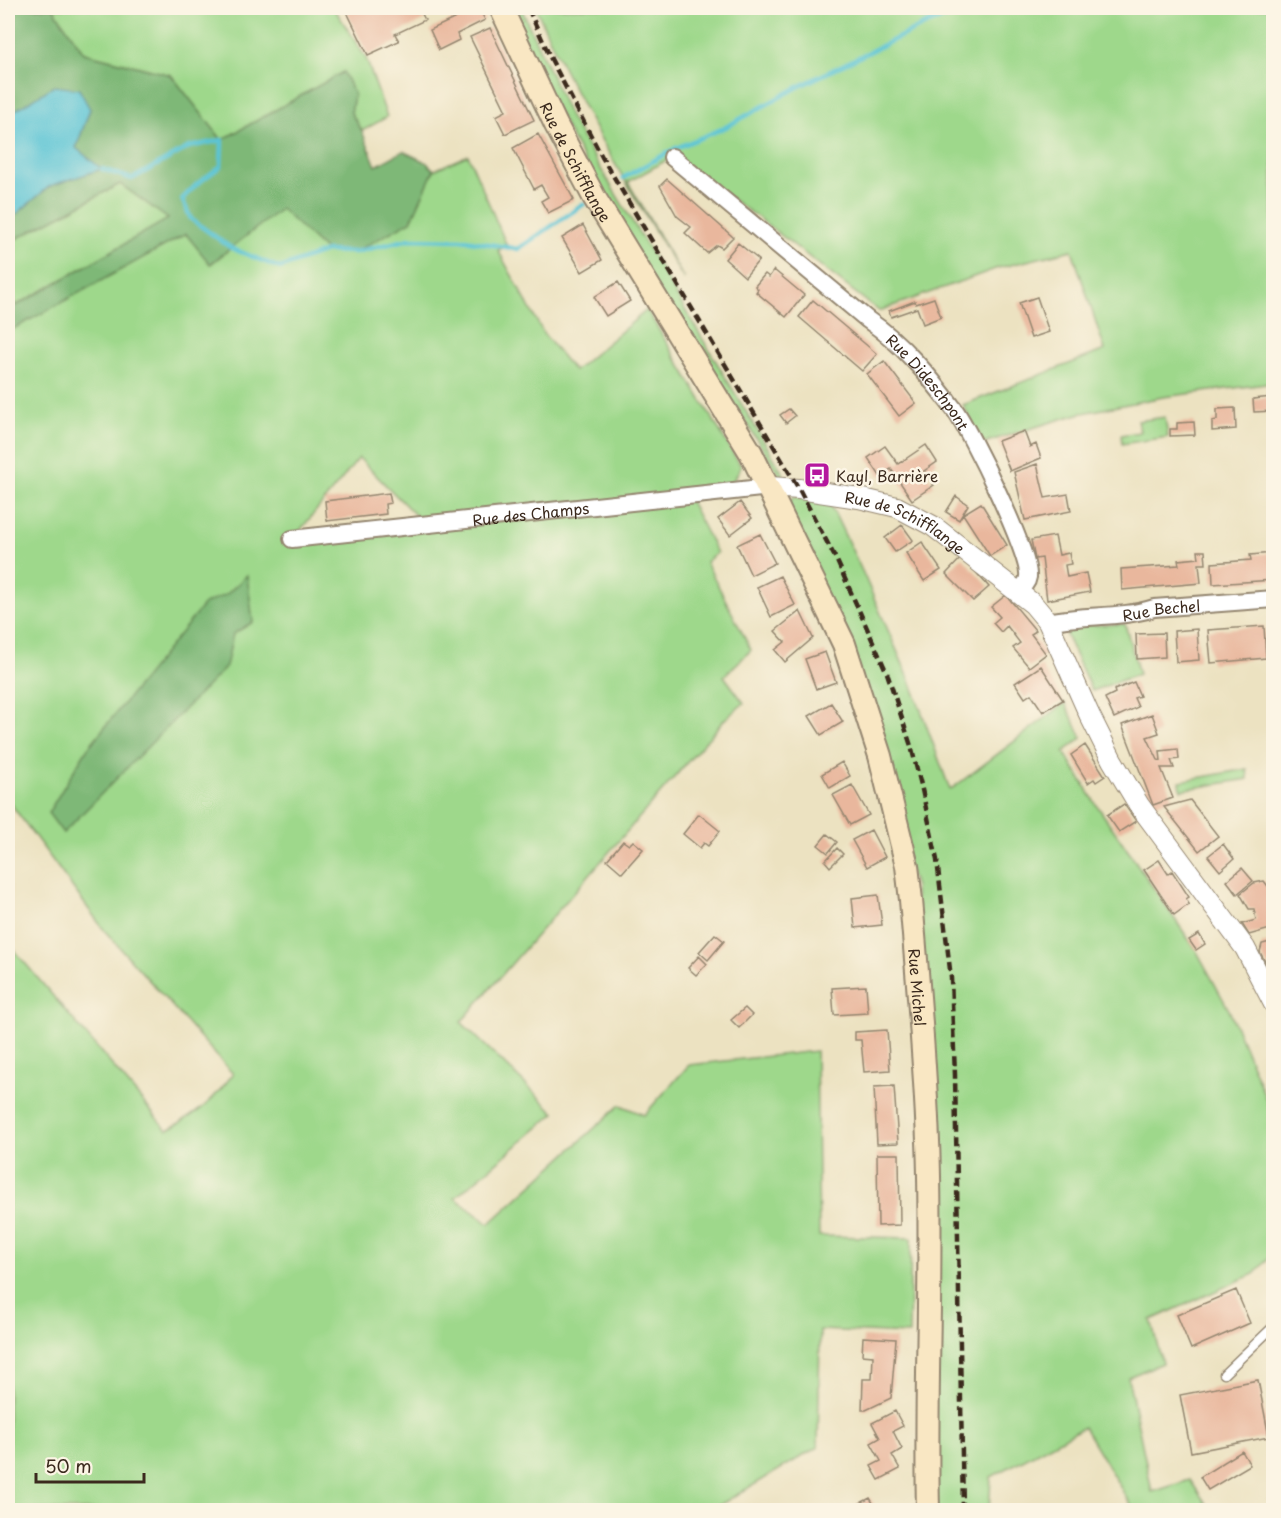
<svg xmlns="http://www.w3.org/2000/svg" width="1281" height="1518" viewBox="0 0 1281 1518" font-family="'Playpen Sans',sans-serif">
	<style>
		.green { fill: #9ed88b; stroke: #6c8154; stroke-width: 1.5; fill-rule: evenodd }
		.forest { fill: #7eb877; stroke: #5c714a; stroke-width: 1.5 }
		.water { fill: #5ac4d5; stroke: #4a777a; stroke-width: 1.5 }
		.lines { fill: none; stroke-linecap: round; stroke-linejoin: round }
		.stream { stroke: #5ac4d5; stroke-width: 4.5 }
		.building { fill: #e9b79d }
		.service-casing { stroke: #948670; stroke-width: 11 }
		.minor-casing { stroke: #948670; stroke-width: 20 }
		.tertiary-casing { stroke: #948670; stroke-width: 22 }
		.secondary-casing { stroke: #948670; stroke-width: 26 }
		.service { stroke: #fff; stroke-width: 8 }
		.minor { stroke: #fff; stroke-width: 16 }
		.tertiary { stroke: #fff; stroke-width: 20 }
		.secondary { stroke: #f9e7c3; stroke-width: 22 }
		.rail { stroke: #3b2a1e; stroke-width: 4.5; stroke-dasharray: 9 4.5; stroke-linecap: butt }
		.labels { text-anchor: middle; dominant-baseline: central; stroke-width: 5; stroke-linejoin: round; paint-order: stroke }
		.street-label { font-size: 15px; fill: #3b2a1e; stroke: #fcf5e5 }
		.poi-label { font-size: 15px; fill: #3b2a1e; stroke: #fcf5e5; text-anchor: start }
	</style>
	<rect width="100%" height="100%" fill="#fcf5e5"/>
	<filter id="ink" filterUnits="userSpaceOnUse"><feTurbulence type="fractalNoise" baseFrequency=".0167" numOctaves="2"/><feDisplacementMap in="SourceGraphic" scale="12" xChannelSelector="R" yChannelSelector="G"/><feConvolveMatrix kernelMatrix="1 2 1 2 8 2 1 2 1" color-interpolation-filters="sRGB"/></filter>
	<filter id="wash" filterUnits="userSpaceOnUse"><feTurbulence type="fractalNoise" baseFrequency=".008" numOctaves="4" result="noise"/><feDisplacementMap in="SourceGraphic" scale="24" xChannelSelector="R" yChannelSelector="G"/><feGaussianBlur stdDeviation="1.35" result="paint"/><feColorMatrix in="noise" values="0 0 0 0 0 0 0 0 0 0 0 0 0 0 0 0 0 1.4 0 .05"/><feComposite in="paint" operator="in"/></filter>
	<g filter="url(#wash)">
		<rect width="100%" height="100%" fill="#ece2c1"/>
		<!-- green -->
		<path class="green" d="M53,8h281l32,50 21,59 -25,14 -11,-18 3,-19 -11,-22 -121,68 -51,-65 -87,-22z
			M501,8h20l50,111 213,356h-5l-71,-113 -11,5z
			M536,8h737v375l-110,14 -85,17 -95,29 -20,-38 142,-55 -33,-100 -74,18 -119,43 -119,-92 -88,-62 -44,25 56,97c-54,-89 -108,-176 -148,-271z
			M468,155l39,91 -9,4 46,84 30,37 73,-61 94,156 -9,18 -42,17 27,52 -11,9 45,88 -27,26 20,27 -19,16 -264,303 94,91 -100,85 34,26 131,-119 24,10 45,-50 127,-14 3,185 92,2 -2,96 -89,-4 -2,117 -107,63h-703v-567l159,187c32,-17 45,-28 66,-56l-129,-144 -96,-130v-469l178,-97 25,30 70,-56 45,43 85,-30 23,-51zM359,458l66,67 -132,14z
			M120,184l49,35 -154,87 -7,-12v-51z
			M1165,417l3,20 -46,7 -1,-9 19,-3 -2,-11z
			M793,497l19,2 18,5 33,69 48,110 39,107 115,-87 17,35 -18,14 32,52 100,146 33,60 44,106v138l-19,20 -103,46 11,43 -34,14 24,115 38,-12 17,25 -13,5h-60l-50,-83 -93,50 -2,33h-53l-21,-623 -127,-382z
			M1125,624l14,50 -47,17 -26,-56 6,-9z
			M1247,769l1,10 -67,11 -1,-9z"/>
		<!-- forest -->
		<path class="forest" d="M8,8h45l31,45 87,22 51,65 121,-68 11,22 -3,19 11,18 14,35 27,-15 23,11 8,8 -23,51 -56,31 -29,-1 -45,-42 -71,55 -24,-30 -178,98v-38l8,12 152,-87 -48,-35 -112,59v-22l42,-35 51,-17 -25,-21 14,-39 -82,4z
			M247,575l6,47 -20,12 -7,33 -163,166 -15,-20 39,-64 117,-145 23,-10z"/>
		<!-- water -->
		<path class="water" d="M54,86l25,3 11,20 -14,39 26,21 -52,17 -42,35v-108h3z"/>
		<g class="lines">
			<!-- stream -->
			<path class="stream" d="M102,169l30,10 57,-32 33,-7 -1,26 -24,18 -15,15 9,20 40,29 49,20 46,-17 29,1 55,-13 55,1 53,9 66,-45
				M623,178l53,-30 48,-20 74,-41 130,-64 45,-15"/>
		</g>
		<g id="blocks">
			<!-- building -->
			<path class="building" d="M345,8h74l6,12 -30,14 4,7 -31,14z
				M477,8h2l6,12 -28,14 2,6 -20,10 -9,-20z
				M490,28l44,92 -29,14 -9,-18 10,-5 -36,-74z
				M538,134l36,66 -26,13 -7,-12 7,-4 -7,-12 -7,4 -21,-41z
				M667,179l66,58 -11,11 -5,-3 -10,8 -22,-20 6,-6 -14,-11 -17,-30z
				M583,225l19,35 -20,12 -20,-34z
				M738,243l21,17 -14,17 -20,-18z
				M774,270l30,25 -18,22 -30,-25 2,-3 -3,-3 10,-12 4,3z
				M618,282l12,19 -24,15 -12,-19z
				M1037,297l12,35 -18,6 -12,-35z
				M934,298l7,19 -18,7 -6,-16 -26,9 -2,-6 26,-10 1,3z
				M813,300l64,54 -15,17 -63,-54z
				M884,361l32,42 -17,13 -32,-42z
				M1272,397l1,14 -19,1 -1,-13z
				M1235,408l1,21 -24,2v-10l5,-1v-11z
				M789,409l6,7 -9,7 -6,-8z
				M1194,422l1,13 -25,1v-7h7v-6z
				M1024,431l6,16 6,-3 5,14 -31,13 -12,-30z
				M926,445l11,17 -13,9 10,14 -22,15 -21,-31 -11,7 -12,-18 17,-12 13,18z
				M1037,464l8,34 23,-4 3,17 -46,9 -11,-48z
				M389,493l2,10 -6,1 1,10 -59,7 -2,-20z
				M956,496l12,9 -9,15 -13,-8z
				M740,502l12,16 -22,17 -12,-16z
				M981,503l26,42 -17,11 -27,-42z
				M902,525l11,15 -18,12 -10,-14z
				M760,534l15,29 -24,12 -14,-30z
				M1055,536l4,19 10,-2 2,11 -6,1 2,12 19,-4 4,19 -43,8 -5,-42 -7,1 -4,-19z
				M922,542l19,28 -17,11 -18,-28z
				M1198,551h7l1,13h-7l2,19 -79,7 -1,-21 58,-4 -1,-5 21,-2z
				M1274,553v27l-61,4 -1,-21 39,-3 -1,-5z
				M962,557l27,30 -16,14 -27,-27z
				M780,576l15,29 -24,12 -14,-30z
				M1006,595l30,36 -5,3 15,20 -17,13 -16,-19 7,-5 -13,-17 -6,6 -8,-9 7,-6 -9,-10z
				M800,611l13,27 -28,24 -10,-12 10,-8 -10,-11z
				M1264,626l2,32 -55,5 -3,-33z
				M1197,629l2,31 -23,2 -2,-31z
				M1164,633l1,24 -28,2 -1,-25z
				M825,652l11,30 -20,7 -11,-30z
				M1041,666l22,34 -20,12 -12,-18 -6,4 -10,-15z
				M1134,682l6,14 -6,2 4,9 -24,11 -9,-20 10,-5 -1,-3z
				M831,703l12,19 -22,13 -12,-19z
				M1152,714l7,19 -12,4 11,23 3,1 -1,-10 18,-2 1,10 -8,1 3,8h-13l12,30 -20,7 -31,-80z
				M1085,745l20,31 -9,6 -2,-3 -6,4 -17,-28z
				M842,762l8,14 -20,12 -8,-14z
				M852,785l17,30 -19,10 -17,-30z
				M1190,800l28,36 -19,15 -35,-44z
				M1124,804l12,17 -17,11 -12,-17z
				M699,814l21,17 -12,15 -4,-3 -4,5 -17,-14z
				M871,830l14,27 -18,10 -15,-27z
				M827,834l10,8 -9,11 -10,-8z
				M623,841l6,4 4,-4 10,8 -21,24 -15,-13z
				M1223,844l11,15 -14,12 -12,-15z
				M837,848l6,6 -13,13 -5,-6z
				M1159,860l9,14 4,-3 17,26 -3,2 3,5 -15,11 -30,-45z
				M1242,868l11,13 -16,13 -10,-13z
				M1264,881l10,13v34l-25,7 -7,-11 14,-4 -2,-11h-5l-9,-15 14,-11z
				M878,895l4,30 -27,3 -3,-30z
				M715,934l9,7 -16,19 -9,-8z
				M1199,934l6,10 -9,6 -7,-10z
				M1274,941v24l-6,2 -8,-15 2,-8z
				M699,956l8,8 -11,11 -8,-7z
				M866,986l2,27 -34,2 -2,-27z
				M745,1008l7,7 -13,13 -8,-8z
				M887,1030l3,40 -26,2 -3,-32h-6v-8z
				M894,1086l4,57 -21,1 -3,-57z
				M877,1154h22l1,71 -22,1z
				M1236,1290l14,33 -59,26 -14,-34z
				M863,1337l33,2 -5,59 -25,12h-4l1,-31h9l1,-23 -11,-1z
				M1258,1380l11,57 -78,15 -11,-57z
				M895,1411l8,15 -10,5 9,18 -10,6 8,14 -21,11 -8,-14 10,-5 -10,-18 9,-5 -8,-15z
				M1242,1451l8,14 -42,25 -8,-13z
				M870,1498l7,12h-30z"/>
		</g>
	</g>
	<g filter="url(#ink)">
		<use href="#blocks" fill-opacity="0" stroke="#948670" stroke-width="1.5"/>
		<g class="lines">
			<defs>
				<path id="service" d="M1224,1374l50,-48"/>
				<g id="minor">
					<path id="s1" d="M672,157l196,163c34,23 62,57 86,89 16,22 77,146 74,168 -1,7 -5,10 -11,13"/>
					<path id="s2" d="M292,539l478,-52"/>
					<path id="s3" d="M1048,622c35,-8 72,-3 106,-14l120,-9"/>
				</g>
				<g id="tertiary">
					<path id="s4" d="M770,487l29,2 60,9 38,9 36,19 100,78 15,18 41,92 23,46 27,45 106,143 29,56"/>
				</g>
				<g id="secondary">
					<path id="s5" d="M501,8l55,117 38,72 157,256 77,158 16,33 36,112 27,110 4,34c7,81 14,161 17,241 5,123 -3,246 0,369"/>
				</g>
			</defs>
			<!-- service casing -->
			<use href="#service" class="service-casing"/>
			<!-- minor casing -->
			<use href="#minor" class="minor-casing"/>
			<!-- tertiary casing -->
			<use href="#tertiary" class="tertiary-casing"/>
			<!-- secondary casing -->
			<use href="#secondary" class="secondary-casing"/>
			<!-- service -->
			<use href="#service" class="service"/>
			<!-- minor -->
			<use href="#minor" class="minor"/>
			<!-- tertiary -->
			<use href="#tertiary" class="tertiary"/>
			<!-- secondary -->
			<use href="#secondary" class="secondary"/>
			<!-- rail -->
			<path class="rail" d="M528,8l23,51 51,98 197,332 38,72 50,112 24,73 10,39 16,75 14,118 4,97 8,435"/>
		</g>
	</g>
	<!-- icons -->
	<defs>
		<symbol id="bus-square" viewBox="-11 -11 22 22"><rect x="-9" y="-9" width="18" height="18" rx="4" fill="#b5179e" stroke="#fcf5e5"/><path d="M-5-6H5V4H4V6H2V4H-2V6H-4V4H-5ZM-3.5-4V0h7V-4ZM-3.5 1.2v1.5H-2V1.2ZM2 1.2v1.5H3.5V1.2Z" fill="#fff"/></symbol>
	</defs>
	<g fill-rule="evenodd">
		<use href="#bus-square" x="802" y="460" width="30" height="30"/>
	</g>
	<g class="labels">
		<!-- street labels -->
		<g class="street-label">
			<text stroke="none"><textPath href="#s5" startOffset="171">Rue de Schifflange</textPath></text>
			<text stroke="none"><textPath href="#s1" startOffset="342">Rue Dideschpont</textPath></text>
			<text stroke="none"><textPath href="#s2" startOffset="240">Rue des Champs</textPath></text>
			<text stroke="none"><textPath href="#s4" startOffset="142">Rue de Schifflange</textPath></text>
			<text stroke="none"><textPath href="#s3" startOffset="114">Rue Bechel</textPath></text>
			<text stroke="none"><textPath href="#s5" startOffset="1076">Rue Michel</textPath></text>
		</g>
		<!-- poi labels -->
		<g class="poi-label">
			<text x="836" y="475">Kayl, Barrière</text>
		</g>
	</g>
	<!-- margin -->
	<rect width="1281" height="1518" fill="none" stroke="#fcf5e5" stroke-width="30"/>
	<!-- scale -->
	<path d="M36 1473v9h108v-9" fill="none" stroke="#3b2a1e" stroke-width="3"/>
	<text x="45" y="1473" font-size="18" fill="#3b2a1e" stroke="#fcf5e5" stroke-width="4.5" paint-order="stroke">50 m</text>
</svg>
